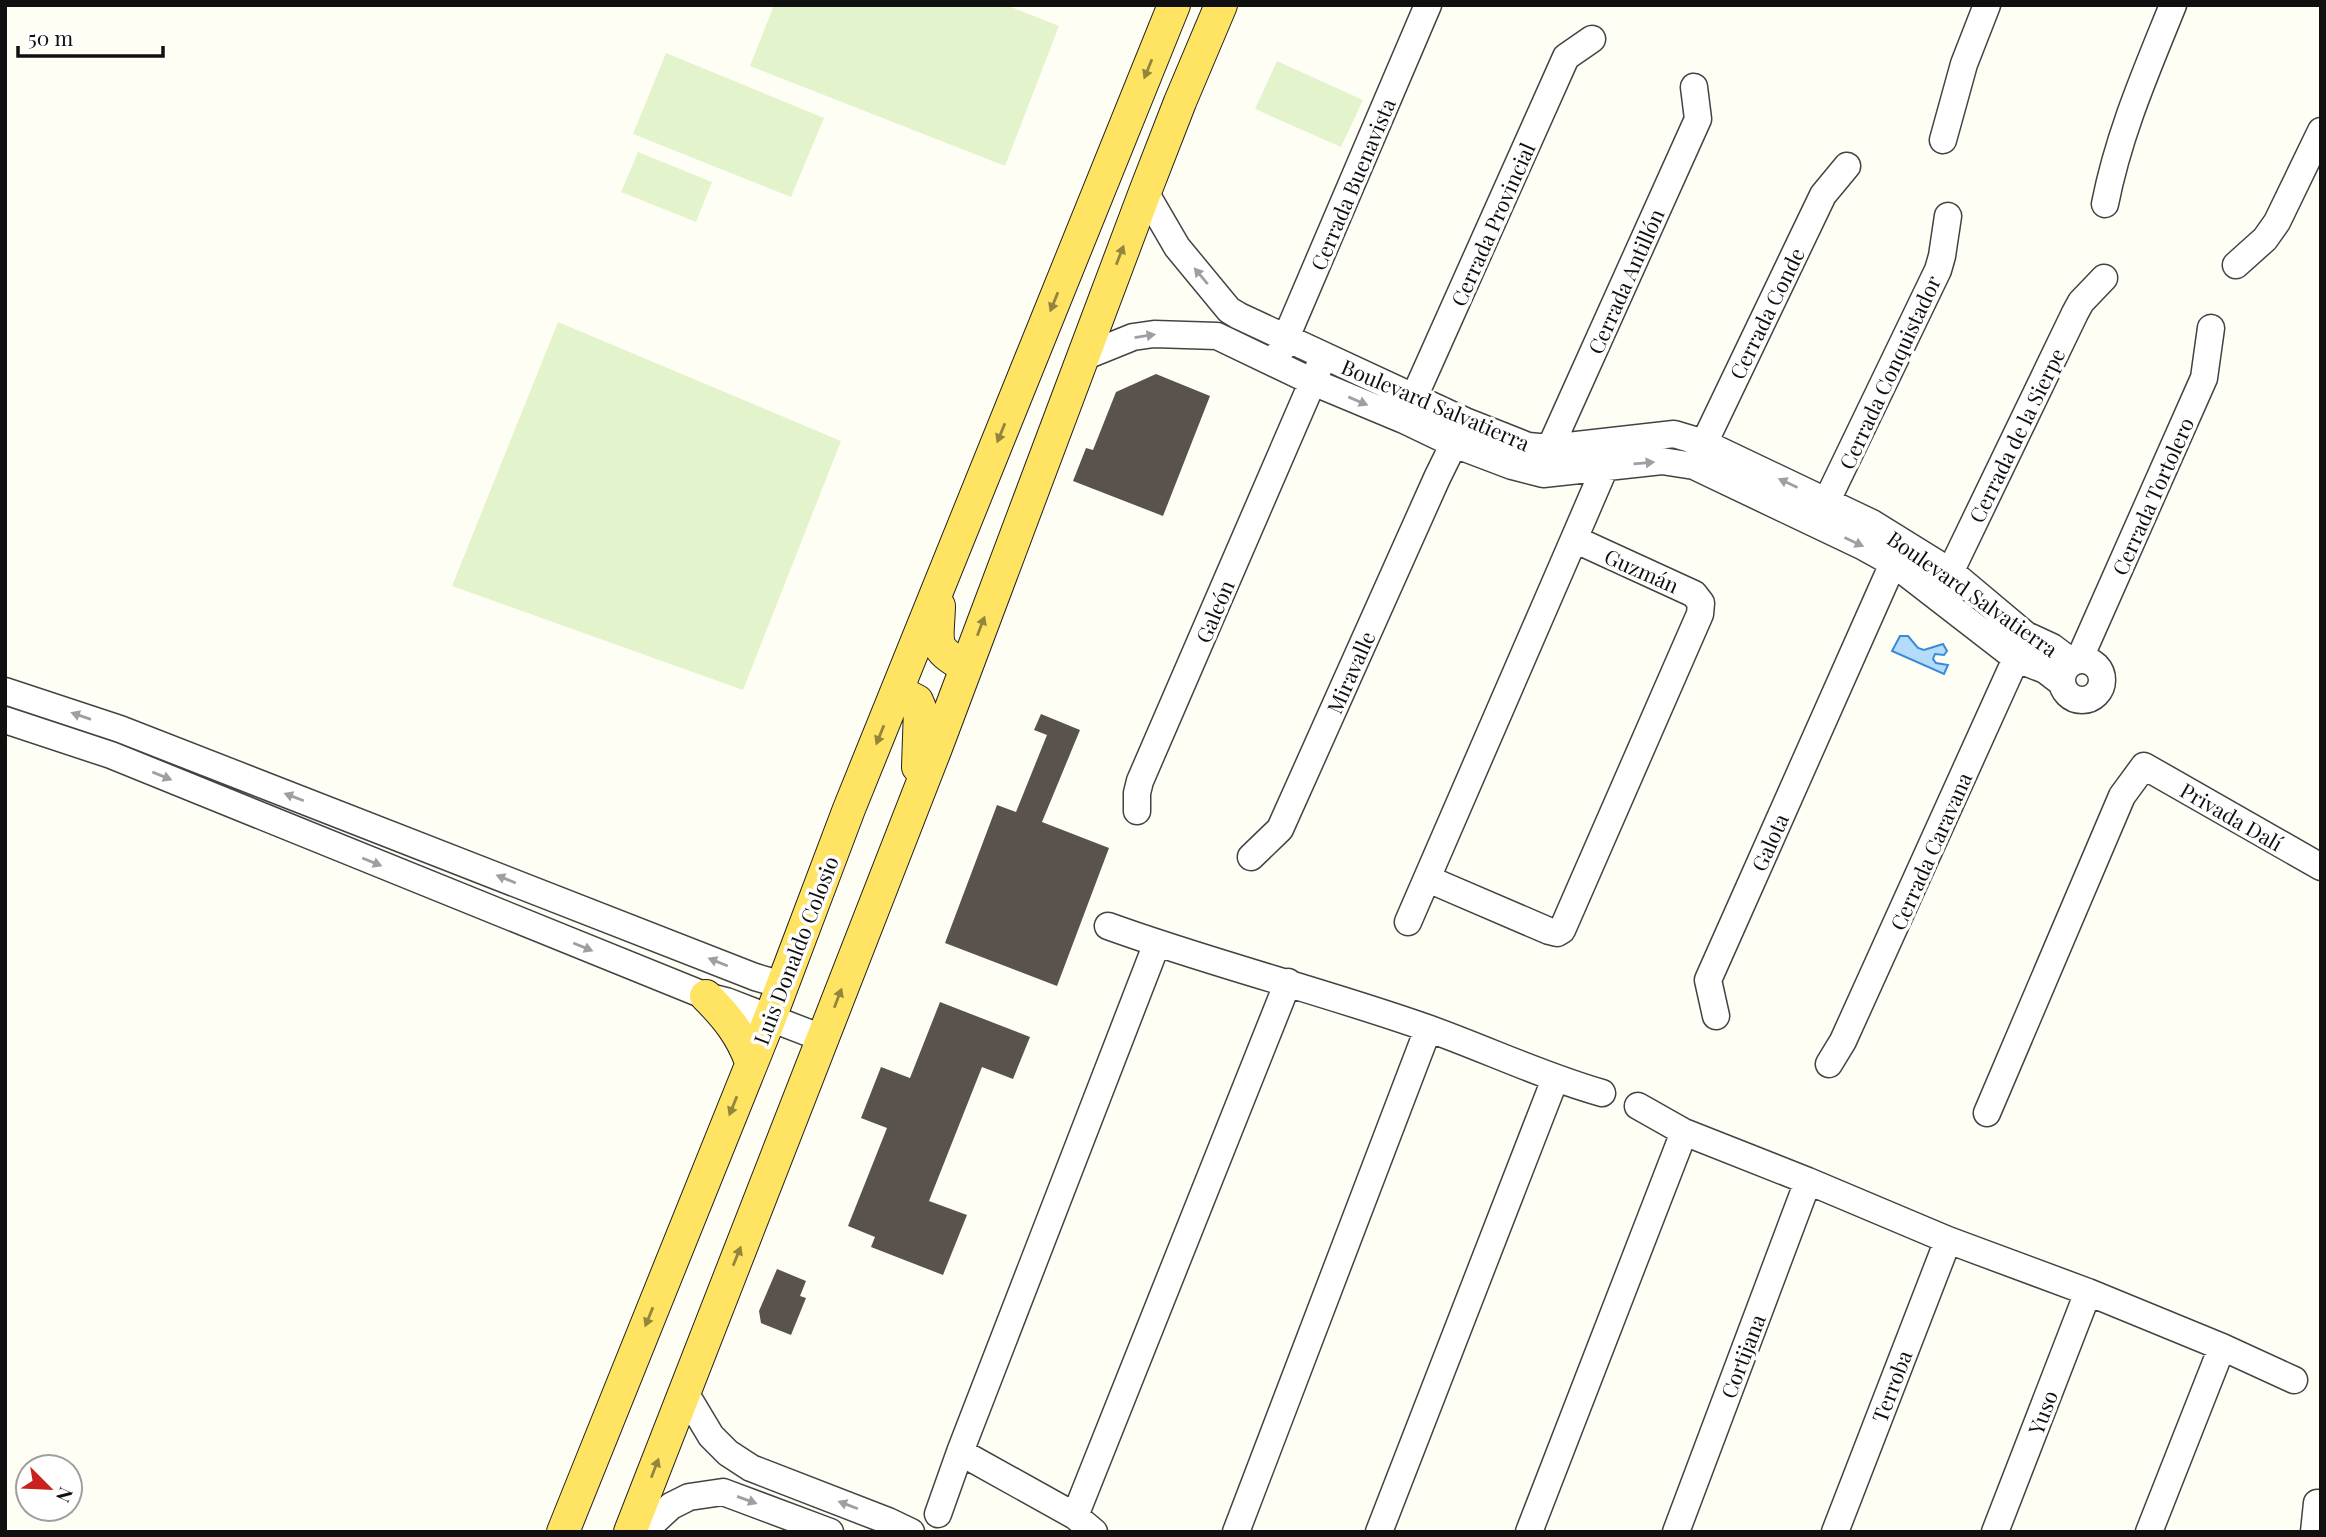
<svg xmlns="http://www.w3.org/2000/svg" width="2326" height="1537" viewBox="0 0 2326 1537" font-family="'Playfair Display',serif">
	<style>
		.pitch { fill: #e3f4cc }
		.water { fill: #b5dbfa; stroke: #368bd6; stroke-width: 2 }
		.building { fill: #5a524c }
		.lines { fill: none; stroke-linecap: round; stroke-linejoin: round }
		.minor-casing { stroke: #434343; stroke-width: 29 }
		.major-casing { stroke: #212121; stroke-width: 34 }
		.minor { stroke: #fff; stroke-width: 26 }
		.major { stroke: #ffe464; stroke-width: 32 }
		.oneway { fill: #93853e }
		.oneway2 { fill: #9f9f9f }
		.labels { text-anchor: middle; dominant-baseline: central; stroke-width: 7; stroke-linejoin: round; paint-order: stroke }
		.street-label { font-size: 21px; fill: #101010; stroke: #fff }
	</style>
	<rect width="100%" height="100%" fill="#fffef4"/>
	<!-- pitch -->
	<path class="pitch" d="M774,5h232l53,21 -54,140 -255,-100z
		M666,53l158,65 -33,79 -158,-63z
		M1277,61l86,39 -22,47 -86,-38z
		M638,152l74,30 -16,40 -75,-30z
		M558,322l283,119 -98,249 -291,-104z"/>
	<!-- water -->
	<path class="water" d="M1900,636h8l10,12 6,2 19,-6 4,7 -3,4 -9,-1 -2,5 3,4 12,2 -4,9 -52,-23z"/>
	<!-- building -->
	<path class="building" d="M1156,374l54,22 -47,120 -90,-35 13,-33 7,2 23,-58z
		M1041,714l39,16 -38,92 67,26 -52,138 -112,-43 52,-138 19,7 31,-77 -13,-5z
		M940,1002l90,35 -17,42 -31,-12 -53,134 38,14 -24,60 -72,-28 4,-10 -27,-11 39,-98 -26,-10 20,-51 29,11z
		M777,1269l29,12 -6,15 6,2 -15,37 -30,-12 -2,-12z"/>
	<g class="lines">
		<defs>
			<path id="minor" d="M1943,140l21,-76 23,-59
				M1145,192l32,55 52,63 10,6 226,105 63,25 22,2 124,-14 30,9 168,80 79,49 75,63 26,12 20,15
				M2105,204c14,-71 41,-132 68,-199
				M2236,265l29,-26 12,-17 44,-91
				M1279,354l149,-349
				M1081,358l52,-21 21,-3 63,2 96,46 91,38 50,24 58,22 31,8 119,-13 32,5 170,81 29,16 124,96 28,11 17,13
				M1407,413l159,-356 26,-18
				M1697,458l126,-263 24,-29
				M1546,462l4,-14 148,-329 -4,-32
				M1820,515l118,-245 4,-14 6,-40
				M1943,587l132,-274 6,-11 23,-24
				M2062 680a20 20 0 1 1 40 0a20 20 0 1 1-40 0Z
				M2079,660l125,-282 7,-50
				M5,691l115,38 635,248 27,8
				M5,720l106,35 595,241 20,5 96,37
				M1137,811v-18l3,-12 179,-414
				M1251,857l29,-28 157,-351 24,-49
				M1428,879l121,52 8,2 5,-3 138,-316 1,-11 -7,-9 -120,-55
				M1408,922l166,-383 31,-72 3,-14
				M1108,926c105,38 214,65 319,102 59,21 115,48 175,65
				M1716,1016l-8,-36 191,-430
				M1829,1064l14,-23 180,-398
				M1638,1106l46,26
				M1987,1113l135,-317 22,-30 177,101
				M2222,1347l72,33
				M684,1391l27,45 17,17 23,15 137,53 23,11
				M960,1452l115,64 19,16
				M938,1514l22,-62 197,-509
				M1075,1516l213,-534
				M643,1532l28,-26 18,-9 34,-5 107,40
				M1236,1532l192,-503
				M1379,1532l176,-453
				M1529,1532l155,-400 124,49 140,59 140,52 134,55 -73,185
				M1676,1532l132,-351
				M1835,1532l113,-292
				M1995,1532l93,-240
				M2314,1532l3,-29"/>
			<path id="major" d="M939,606c-1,38 -9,41 27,61
				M898,691l19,10 3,7 -2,59
				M706,996c20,20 35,38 45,66
				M563,1532l207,-514 79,-209 325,-804
				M630,1532l306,-784 209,-556 35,-90 41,-97"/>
		</defs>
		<!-- minor casing -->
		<use href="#minor" class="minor-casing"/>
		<!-- major casing -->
		<use href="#major" class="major-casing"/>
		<!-- minor -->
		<use href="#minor" class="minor"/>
		<!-- major -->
		<use href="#major" class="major"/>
	</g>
	<!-- one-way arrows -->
	<defs><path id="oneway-solid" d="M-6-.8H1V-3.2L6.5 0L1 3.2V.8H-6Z" transform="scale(1.75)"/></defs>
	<g class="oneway">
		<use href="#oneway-solid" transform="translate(1148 69) rotate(112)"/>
		<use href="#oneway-solid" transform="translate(1120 255) rotate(-69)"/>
		<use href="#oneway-solid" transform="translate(1054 302) rotate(112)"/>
		<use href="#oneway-solid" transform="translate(1001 433) rotate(112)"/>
		<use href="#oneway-solid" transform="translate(981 626) rotate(-69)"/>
		<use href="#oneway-solid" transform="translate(880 735) rotate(112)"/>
		<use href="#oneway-solid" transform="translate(838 998) rotate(-69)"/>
		<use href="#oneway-solid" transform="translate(733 1106) rotate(112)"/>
		<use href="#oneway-solid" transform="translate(737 1256) rotate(-68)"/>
		<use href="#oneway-solid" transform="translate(649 1317) rotate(112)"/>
		<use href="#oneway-solid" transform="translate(655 1468) rotate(-69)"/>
	</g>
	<g class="oneway2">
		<use href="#oneway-solid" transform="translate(1201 276) rotate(-130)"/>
		<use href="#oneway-solid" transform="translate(1145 336) rotate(-9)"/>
		<use href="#oneway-solid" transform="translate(1358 401) rotate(23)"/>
		<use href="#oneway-solid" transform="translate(1644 463) rotate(-5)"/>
		<use href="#oneway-solid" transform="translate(1788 483) rotate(-155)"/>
		<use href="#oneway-solid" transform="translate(1854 542) rotate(25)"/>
		<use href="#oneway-solid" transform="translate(81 716) rotate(-161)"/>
		<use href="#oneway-solid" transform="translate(162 776) rotate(22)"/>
		<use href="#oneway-solid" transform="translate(294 797) rotate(-159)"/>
		<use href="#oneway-solid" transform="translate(372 862) rotate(22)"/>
		<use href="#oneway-solid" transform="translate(506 879) rotate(-158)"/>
		<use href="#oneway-solid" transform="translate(583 947) rotate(22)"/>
		<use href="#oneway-solid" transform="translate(718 962) rotate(-158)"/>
		<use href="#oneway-solid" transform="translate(747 1500) rotate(20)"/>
		<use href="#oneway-solid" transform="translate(848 1505) rotate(-159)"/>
	</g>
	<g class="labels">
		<!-- street labels -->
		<g class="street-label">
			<text transform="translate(1352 184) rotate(-67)">Cerrada Buenavista</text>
			<text transform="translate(1492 224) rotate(-66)">Cerrada Provincial</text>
			<text transform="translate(1625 281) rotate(-66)">Cerrada Antillón</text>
			<text transform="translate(1766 313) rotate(-64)">Cerrada Conde</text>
			<text transform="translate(1889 372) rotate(-65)">Cerrada Conquistador</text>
			<text transform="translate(1436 404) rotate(23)">Boulevard Salvatierra</text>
			<text transform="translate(2016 435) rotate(-64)">Cerrada de la Sierpe</text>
			<text transform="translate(2152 496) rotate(-66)">Cerrada Tortolero</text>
			<text transform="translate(1642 570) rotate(24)">Guzmán</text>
			<text transform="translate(1973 593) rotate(35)">Boulevard Salvatierra</text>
			<text transform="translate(1214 611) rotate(-67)">Galeón</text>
			<text transform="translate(1350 672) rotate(-66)">Miravalle</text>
			<text transform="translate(2232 816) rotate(30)">Privada Dalí</text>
			<text transform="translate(1769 842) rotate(-66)">Galota</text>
			<text transform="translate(1930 851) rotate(-66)">Cerrada Caravana</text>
			<text transform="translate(795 950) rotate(-69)">Luis Donaldo Colosio</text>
			<text transform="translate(1742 1356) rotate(-69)">Cortijana</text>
			<text transform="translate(1891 1386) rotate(-69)">Terroba</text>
			<text transform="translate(2042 1412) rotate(-69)">Yuso</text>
		</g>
	</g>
	<!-- border -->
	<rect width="2326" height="1537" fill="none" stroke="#101010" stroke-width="14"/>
	<!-- north arrow -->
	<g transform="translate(49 1488) rotate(114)"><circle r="33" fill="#ffffff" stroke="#9f9f9f" stroke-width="2"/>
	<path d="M0-5L12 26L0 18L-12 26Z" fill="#cb211e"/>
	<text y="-10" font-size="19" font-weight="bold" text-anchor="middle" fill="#101010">N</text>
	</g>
	<!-- scale -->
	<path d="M18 46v10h145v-10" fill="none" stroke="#101010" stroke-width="3.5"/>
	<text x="28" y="46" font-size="21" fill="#101010" stroke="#ffffff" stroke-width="5" paint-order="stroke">50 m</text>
</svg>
